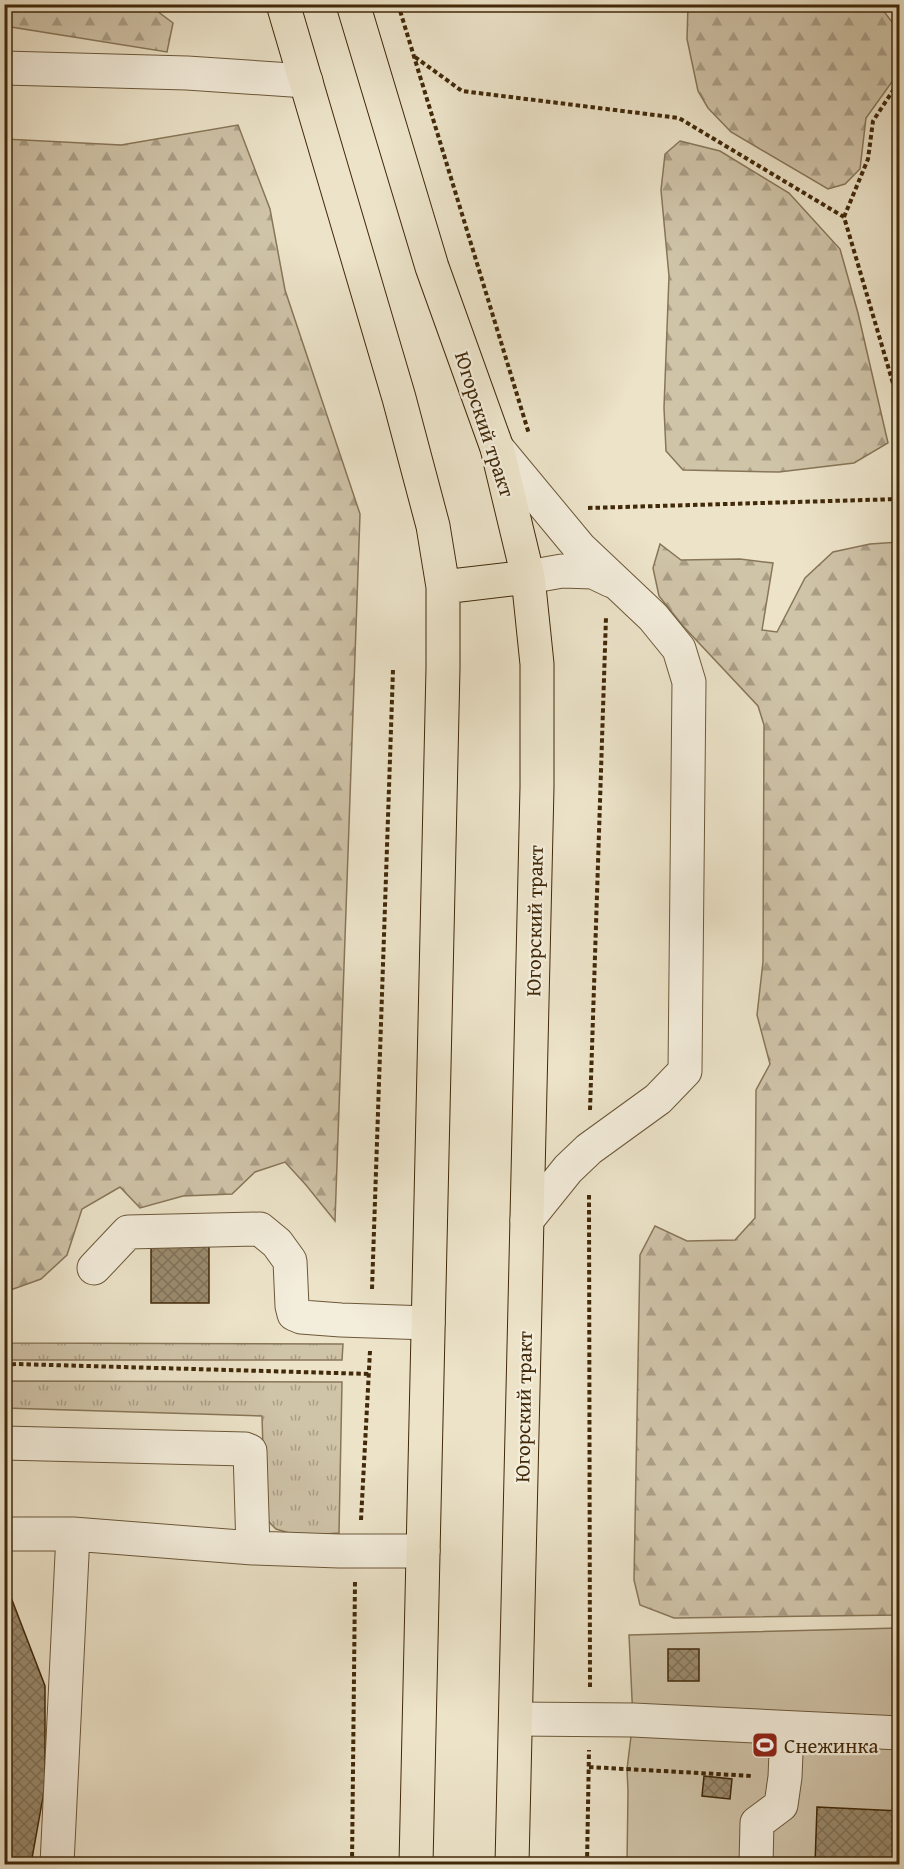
<svg xmlns="http://www.w3.org/2000/svg" width="904" height="1869" viewBox="0 0 904 1869" font-family="'Gentium Book Plus',serif">
	<style>
		.grass { fill: url(#grass-tufts); stroke: #887658; stroke-width: 1.5 }
		.forest { fill: url(#forest-firs); stroke: #887658; stroke-width: 1.5 }
		.garden { fill: #cfc3a8; stroke: #887658; stroke-width: 1.5 }
		.building { fill: url(#building-cross-hatch); stroke: #412909; stroke-width: 1.5 }
		.lines { fill: none; stroke-linecap: round; stroke-linejoin: round }
		.minor-casing { stroke: #6c5839; stroke-width: 35 }
		.major-casing { stroke: #412909; stroke-width: 35 }
		.path { stroke: #412909; stroke-width: 4; stroke-dasharray: 4.5 3; stroke-linecap: butt }
		.minor { stroke: #f3eddc; stroke-width: 33 }
		.major { stroke: #ece3c9; stroke-width: 33 }
		.labels { text-anchor: middle; dominant-baseline: central; stroke-width: 4.5; stroke-linejoin: round; paint-order: stroke }
		.street-label { font-size: 21px; fill: #412909; stroke: #f3eddc }
		.poi-label { font-size: 21px; fill: #412909; stroke: #f3eddc; text-anchor: start }
	</style>
	<defs>
		<pattern id="grass-tufts" width="24" height="20" patternUnits="userSpaceOnUse" patternTransform="scale(1.5)"><rect width="24" height="20" fill="#cfc3a8"/><path d="M3 7l-1-3M5 7V3M7 7l1-3M15 17l-1-3M17 17v-4M19 17l1-3" fill="none" stroke="#aa9e87"/></pattern>
		<pattern id="forest-firs" width="22" height="20" patternUnits="userSpaceOnUse" patternTransform="scale(1.5)"><rect width="22" height="20" fill="#cfc3a8"/><path d="M5 1l3.5 6h-7zM16 11l3.5 6h-7z" fill="#aa9e87"/></pattern>
		<pattern id="building-cross-hatch" width="8" height="8" patternUnits="userSpaceOnUse" patternTransform="scale(1.5)"><rect width="8" height="8" fill="#9a8a6d"/><path d="M0 0l8 8M0 8l8-8" fill="none" stroke="#7f7158"/></pattern>
	</defs>
	<rect width="100%" height="100%" fill="#ece3c9"/>
	<filter id="stains"><feTurbulence type="fractalNoise" baseFrequency=".00333" numOctaves="4"/><feColorMatrix values="0 0 0 0 .2 0 0 0 0 .09 0 0 0 0 .02 0 0 0 .5 -.17"/></filter>
	<radialGradient id="worn" r=".72"><stop offset=".6" stop-color="#630" stop-opacity="0"/><stop offset="1" stop-color="#630" stop-opacity=".3"/></radialGradient>
	<!-- grass -->
	<path class="grass" d="M5,1292h3l-1,51 336,1 -1,16h-337z
		M5,1381l337,1 -3,151 -40,3 -23,-7 -11,-11 -3,-102 -257,-8z"/>
	<!-- forest -->
	<path class="forest" d="M4,5h145l24,18 -6,29 -162,-26z
		M688,5h195l2,8 14,18v41l-33,46 -6,51 -15,15 -17,5 -97,-57 -23,-24 -10,-17 -11,-52z
		M238,125l32,84 15,81 75,224 -25,707 -29,-36 -21,-23 -30,10 -23,22 -49,2 -43,12 -20,-21 -38,22 -15,46 -26,24 -36,13v-1153l116,6z
		M680,141l40,10 69,42 51,56 18,64 30,130 -34,20 -75,9 -96,-2 -17,-19 -2,-43 5,-132 -8,-86 4,-36z
		M899,542v1073l-225,3 -34,-13 -6,-25 6,-325 15,-29 32,15 48,-1 20,-22 1,-128 14,-26 -13,-49 6,-53 1,-237 -6,-19 -75,-80 -24,-30 -6,-28 7,-24 21,16 59,-1 33,4 -11,67 15,2 28,-54 28,-26 37,-8z"/>
	<!-- garden -->
	<path class="garden" d="M899,1628v236h-272l1,-73 -1,-22 6,-49 -4,-85z"/>
	<!-- building -->
	<path class="building" d="M151,1246h58v57h-58z
		M4,1587h3l38,99v100l-14,78h-27z
		M668,1649h31v32h-31z
		M704,1776l28,3 -2,20 -28,-3z
		M817,1807l83,4v53h-85z"/>
	<g class="lines">
		<defs>
			<path id="minor" d="M4,68l183,5 119,8
				M497,448l83,100 73,69 26,32 10,33 -4,389 -27,28 -69,50 -21,20 -41,51
				M528,577l34,-6 31,1 19,9
				M94,1268l34,-36 132,-3 17,14 13,18 2,45 2,8 7,3 40,3 87,3
				M4,1443l241,6 5,2 3,97
				M4,1534h69l180,14 86,3h84
				M516,1719l117,1 267,13
				M57,1864l16,-330
				M756,1864l1,-41 24,-18 4,-28 2,-48"/>
			<path id="major" d="M283,4l116,394 34,128 10,61v81l-27,1196
				M353,4l79,263 65,181 31,129 9,87v123l-25,1077
				M443,587l85,-10"/>
		</defs>
		<!-- minor casing -->
		<use href="#minor" class="minor-casing"/>
		<!-- major casing -->
		<use href="#major" class="major-casing"/>
		<!-- path -->
		<path class="path" d="M398,4l131,430
			M415,57l47,34 217,27 165,99 56,190
			M844,217l24,-58 5,-38 27,-41
			M588,508l312,-9
			M590,1110l16,-493
			M589,1195l1,494
			M372,1289l21,-619
			M4,1365l12,-1 354,10
			M361,1520l9,-169
			M589,1767l164,9
			M352,1864l3,-283
			M587,1864l2,-114"/>
		<!-- minor -->
		<use href="#minor" class="minor"/>
		<!-- major -->
		<use href="#major" class="major"/>
	</g>
	<!-- icons -->
	<defs>
		<symbol id="stadium-square" viewBox="-11 -11 22 22"><rect x="-9" y="-9" width="18" height="18" rx="4" fill="#8f2418" stroke="#f3eddc"/><path d="M0-5a6.5 5 0 1 0 0 10a6.5 5 0 1 0 0-10ZM-3.5-1.8h7v3.6h-7Z" fill="#fff"/></symbol>
	</defs>
	<g fill-rule="evenodd">
		<use href="#stadium-square" x="750" y="1730" width="30" height="30"/>
	</g>
	<g class="labels">
		<!-- street labels -->
		<g class="street-label">
			<text transform="translate(485 424) rotate(72)">Югорский тракт</text>
			<text transform="translate(534 921) rotate(-89)">Югорский тракт</text>
			<text transform="translate(523 1407) rotate(-89)">Югорский тракт</text>
		</g>
		<!-- poi labels -->
		<g class="poi-label">
			<text x="784" y="1745">Снежинка</text>
		</g>
	</g>
	<!-- margin -->
	<rect width="904" height="1869" fill="none" stroke="#ece3c9" stroke-width="24"/>
	<rect x="6" y="6" width="892" height="1857" fill="none" stroke="#412909" stroke-width="3"/>
	<rect x="12" y="12" width="880" height="1845" fill="none" stroke="#412909" stroke-width="1.5"/>
	<rect width="100%" height="100%" filter="url(#stains)"/>
	<rect width="100%" height="100%" fill="url(#worn)"/>
</svg>
